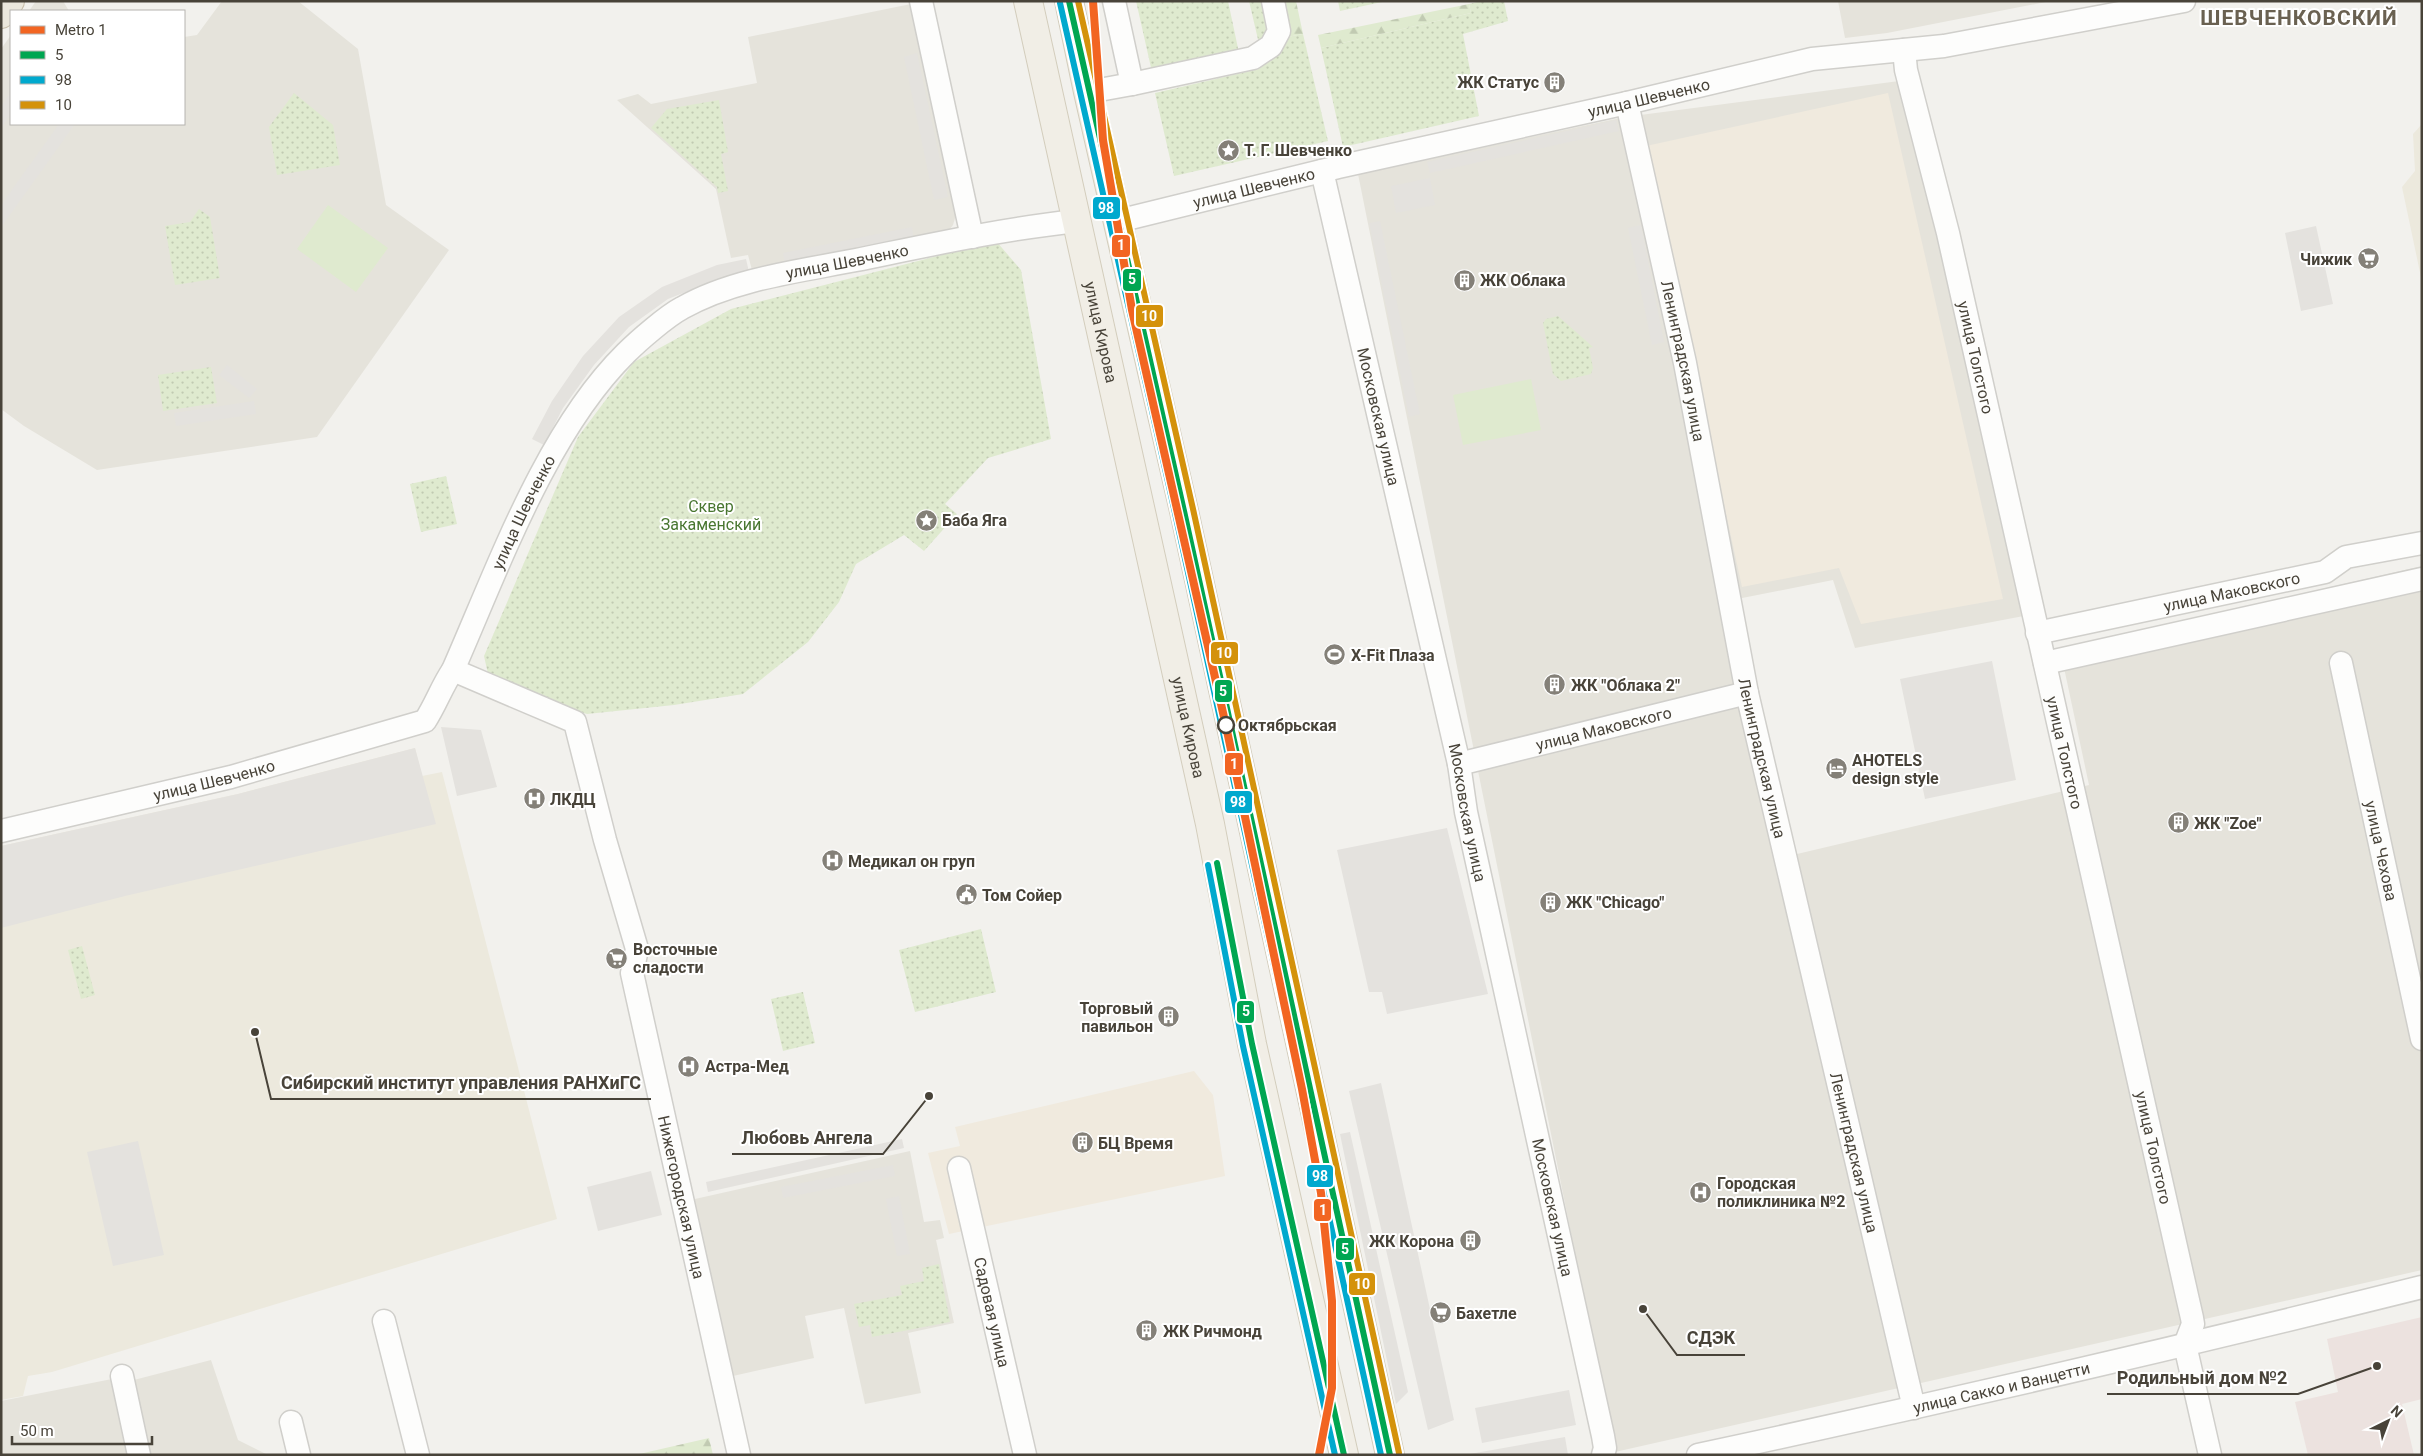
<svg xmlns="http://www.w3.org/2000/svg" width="2423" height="1456" viewBox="0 0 2423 1456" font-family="Roboto,sans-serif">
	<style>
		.residential { fill: #e5e3db }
		.commercial { fill: #f0eade }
		.education { fill: #ece9dd }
		.medical { fill: #ece2df }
		.grass { fill: url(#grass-dots) }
		.forest { fill: url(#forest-firs) }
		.pitch { fill: #dfeacf }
		.parking { fill: #e4e2de }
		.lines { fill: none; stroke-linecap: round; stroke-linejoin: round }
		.minor-casing { stroke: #d0cfcb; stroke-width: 25 }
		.major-casing { stroke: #d3cdbc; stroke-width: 30 }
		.highway-casing { stroke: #c8beaa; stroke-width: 30 }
		.minor { stroke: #fdfdfc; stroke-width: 22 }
		.major { stroke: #f1eee6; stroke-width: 28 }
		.highway { stroke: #ebe7dc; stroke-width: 28 }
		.bus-1-casing { stroke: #fff; stroke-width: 10 }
		.bus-2-casing { stroke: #fff; stroke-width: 10 }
		.bus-3-casing { stroke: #fff; stroke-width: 10 }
		.bus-1 { stroke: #00a651; stroke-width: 6 }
		.bus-2 { stroke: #00a9ce; stroke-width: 6 }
		.bus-3 { stroke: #d4920b; stroke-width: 6 }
		.metro-1-casing { stroke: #fff; stroke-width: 11 }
		.metro-1 { stroke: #f26522; stroke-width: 8 }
		.stop-dot { fill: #fff; stroke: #484339; stroke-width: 2.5 }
		.labels { text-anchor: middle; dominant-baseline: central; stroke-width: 4; stroke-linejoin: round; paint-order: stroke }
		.poi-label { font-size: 16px; font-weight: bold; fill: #484339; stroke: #fff; text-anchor: start }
		.street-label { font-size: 16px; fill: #484339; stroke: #fff }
		.park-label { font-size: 16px; fill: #487630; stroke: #fff }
		.stop-label { font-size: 16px; font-weight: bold; fill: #484339; stroke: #fff; text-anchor: start }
		.district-label { font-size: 21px; font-weight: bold; letter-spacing: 1px; fill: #6a6151; stroke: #fff }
		.leader { fill: none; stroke: #484339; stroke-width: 2 }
		.callout-dot { fill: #484339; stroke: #fff; stroke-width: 2 }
		.callout-label { font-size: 18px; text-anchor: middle; font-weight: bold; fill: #484339; stroke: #fff; stroke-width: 4; stroke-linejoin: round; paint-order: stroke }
		.line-badge { stroke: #fff; stroke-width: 2 }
		.badge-label { font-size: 14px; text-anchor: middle; font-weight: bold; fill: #fff }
	</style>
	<defs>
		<pattern id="grass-dots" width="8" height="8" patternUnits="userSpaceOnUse" patternTransform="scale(1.25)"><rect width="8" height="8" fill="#dfeacf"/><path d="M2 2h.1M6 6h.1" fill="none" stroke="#c1cab2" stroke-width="1.8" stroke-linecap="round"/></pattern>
		<pattern id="forest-firs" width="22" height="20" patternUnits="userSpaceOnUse" patternTransform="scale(1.25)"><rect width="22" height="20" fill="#dfeacf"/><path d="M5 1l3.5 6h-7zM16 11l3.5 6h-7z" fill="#c1cab2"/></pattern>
	</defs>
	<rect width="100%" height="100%" fill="#f2f1ed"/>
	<!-- residential -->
	<path class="residential" d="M36,1h27l6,10h-40z
		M222,1h76l60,48 28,156 63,45 -132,187 -220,33 -73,-44 -23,-17v-360l10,-14v89h173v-87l13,-2z
		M1838,1h213l-164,32 -42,5z
		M911,4l45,211 -3,10 -6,8 -194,41 -5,-19 -17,3 -15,-69 -99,-89 21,-6 13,10 106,-21 -9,-46z
		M1899,81l130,534 -174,33 -22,-68 -111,22 54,257 313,-74 -29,-136 362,-83v704l-807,182 -257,-1278 267,-57z
		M910,1151l14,71 16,-2 4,18 -8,2 18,83 -46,10 13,60 -56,11 -21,-96 -39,8 9,42 -90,20 -38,-177z
		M211,1360l27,80 30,15h-122l-16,-74z
		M117,1378l17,77h-133v-54z"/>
	<!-- commercial -->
	<path class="commercial" d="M1888,93l115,506 -142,25 -22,-56 -97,19 -96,-441z
		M1194,1071l19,24 12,81 -276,58 -21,-81 32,-7 -5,-19z"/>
	<!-- education -->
	<path class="education" d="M2422,124v158l-20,-95 13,-16 -2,-37z
		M415,748l7,28 20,-4 115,447 -505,153 -24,4 -5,20 -22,4v-554l237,-52z"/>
	<!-- medical -->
	<path class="medical" d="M2422,1317v82l-20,5 12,51h-106l-13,-53 43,-10 -11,-53z"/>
	<!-- grass -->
	<path class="grass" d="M1136,1h92l11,52 -87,19z
		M1249,1h14l7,31 -10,16z
		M1338,1h44v1l-42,9z
		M1481,1h23l4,20 -45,13 16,82 -136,31 -22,-99 150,-35 -2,-9z
		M1303,34l25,107 -154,35 -19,-83 104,-24 19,-16 9,-16z
		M294,93l39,32 7,40 -63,10 -8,-48z
		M719,100l9,52 -7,2 7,37 -10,2 -1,-6 -66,-59 16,-19z
		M199,209l11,8 10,61 -45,7 -10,-59 25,-4z
		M996,241l25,29 30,169 -63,19 -43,46 12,10 -33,37 -20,-16 -48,29 -17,38 -31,40 -65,52 -69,11 -87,9 -97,-31 -6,-27 94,-219 56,-75 97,-53z
		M1558,316l35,31 -4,1 4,20 -2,6 -30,7 -8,-7 -10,-51 3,-4z
		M211,367l6,36 -54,8 -5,-36z
		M446,476l11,48 -36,8 -11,-48z
		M981,929l15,63 -81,20 -16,-62z
		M82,946l13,49 -14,4 -13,-49z
		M803,992l12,51 -32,8 -12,-52z
		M939,1264l11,58 -78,15 -2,-12 -11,2 -5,-23 48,-9 -2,-9 24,-5 -2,-13z"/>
	<!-- forest -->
	<path class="forest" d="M1280,1h16l7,33 -16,3z
		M1469,4l2,9 -150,35 -3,-13z
		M709,1438l4,17h-78z"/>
	<!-- pitch -->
	<path class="pitch" d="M328,205l60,43 -32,44 -59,-43z
		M1531,379l10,51 -78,15 -10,-50z"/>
	<!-- parking -->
	<path class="parking" d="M917,53l31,144 -14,3 -30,-143z
		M11,92v22l-10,14v-22z
		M1616,120l3,11 -189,42 -3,-11z
		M59,124h16l-73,102 -1,-21z
		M1430,178l5,27 -39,8 -5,-27z
		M1380,221l40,193 -11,3 -40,-194z
		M1641,225l23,117 -12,3 -24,-117z
		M2316,226l17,78 -32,7 -16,-78z
		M912,227l2,13 -129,26 -2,-13z
		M746,259l3,13 -28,6 -53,21 -39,28 -35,38 -31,43 -19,37 -12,-6 20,-38 31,-45 36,-39 43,-30 55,-22z
		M227,365l30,24 -8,9 -30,-23z
		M254,401l2,13 -80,12 -2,-13z
		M1992,661l24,119 -91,19 -25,-120z
		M441,727l40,3 16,57 -40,9z
		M415,748l21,76 -311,72 -124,32v-82l237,-52z
		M1447,828l41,166 -101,20 -5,-22h-13l-32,-142z
		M1381,1083l73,337 -26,10 -79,-339z
		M1350,1132l58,260 -12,12 -56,-270z
		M902,1139l2,9 -196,44 -2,-10z
		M138,1141l26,114 -51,11 -26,-114z
		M893,1165l2,11 -112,22 -2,-11z
		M651,1171l11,44 -64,16 -11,-44z
		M899,1196l11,58 -13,2 -11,-57z
		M1569,1390l7,35 -94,18 -7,-35z
		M1565,1437l3,18h-104z"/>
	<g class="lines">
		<defs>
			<g id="minor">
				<path d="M921,1l51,236"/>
				<path d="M1114,1l18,83 121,-26 18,-12 8,-15 -6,-30"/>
				<path id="s1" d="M1904,50l2,20 42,163 244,1085 1,6 -8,21 25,110"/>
				<path d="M1088,92l44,-8"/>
				<path id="s2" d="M1627,103l58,260 62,330 167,715"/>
				<path id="s3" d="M1322,171l137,593 7,48 137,624 2,12 -2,7"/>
				<path id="s4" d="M1118,221l220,-54 289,-64 185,-44 132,-13 240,-45"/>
				<path id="s5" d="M2037,633l288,-61 21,-15 76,-14"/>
				<path d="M2045,663l377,-84"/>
				<path id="s6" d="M2341,663l81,376"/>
				<path id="s7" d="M453,670l122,52 30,118 32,109 -5,24 107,482"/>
				<path id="s8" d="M1459,764l288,-71"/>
				<path id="s9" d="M1,831l230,-54 194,-56c11,-17 17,-35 28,-51 45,-102 93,-238 173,-317 13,-13 41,-37 56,-45 51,-29 118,-37 174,-48 74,-15 146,-31 221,-39"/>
				<path id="s10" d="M959,1168l66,287"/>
				<path d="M384,1321l34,134"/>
				<path d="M122,1376l17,79"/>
				<path d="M291,1422l8,33"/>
				<path id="s11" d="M1698,1455c242,-52 483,-108 724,-168"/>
			</g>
			<g id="major">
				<path id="s12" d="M1028,1l182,823 42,220 92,411"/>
				<path d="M1069,1l19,91 96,419 206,944"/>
			</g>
			<path id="highway" d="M1,14l9,-13"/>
		</defs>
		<!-- minor casing -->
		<use href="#minor" class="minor-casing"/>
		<!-- major casing -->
		<use href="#major" class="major-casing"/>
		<!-- highway casing -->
		<use href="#highway" class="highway-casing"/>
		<!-- minor -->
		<use href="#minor" class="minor"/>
		<!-- major -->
		<use href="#major" class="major"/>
		<!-- highway -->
		<use href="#highway" class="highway"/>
		<defs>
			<path id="bus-1" d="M1069,1l115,510 206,944
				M1217,863l35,181 92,411"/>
			<path id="bus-2" d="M1060,3l115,510 206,942
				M1208,865l35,181 92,409"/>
			<path id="bus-3" d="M1078,1l115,508 206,944"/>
		</defs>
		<!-- bus-1 casing -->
		<use href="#bus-1" class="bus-1-casing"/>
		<!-- bus-2 casing -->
		<use href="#bus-2" class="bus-2-casing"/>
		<!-- bus-3 casing -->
		<use href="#bus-3" class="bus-3-casing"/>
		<!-- bus-1 -->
		<use href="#bus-1" class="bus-1"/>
		<!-- bus-2 -->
		<use href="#bus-2" class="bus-2"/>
		<!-- bus-3 -->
		<use href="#bus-3" class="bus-3"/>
		<defs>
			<path id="metro-1" d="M1093,1l10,139 29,170 94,416 76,363 19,104 11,108v87l-13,67"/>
		</defs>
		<!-- metro-1 casing -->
		<use href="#metro-1" class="metro-1-casing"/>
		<!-- metro-1 -->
		<use href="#metro-1" class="metro-1"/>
	</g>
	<!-- icons -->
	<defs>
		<symbol id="building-disc" viewBox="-11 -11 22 22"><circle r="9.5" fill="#848078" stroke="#fff"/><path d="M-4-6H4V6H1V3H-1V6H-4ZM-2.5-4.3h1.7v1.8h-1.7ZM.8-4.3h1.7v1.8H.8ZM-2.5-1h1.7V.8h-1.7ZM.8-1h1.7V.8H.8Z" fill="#fff"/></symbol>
		<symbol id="sight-disc" viewBox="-11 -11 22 22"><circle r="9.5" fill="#848078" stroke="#fff"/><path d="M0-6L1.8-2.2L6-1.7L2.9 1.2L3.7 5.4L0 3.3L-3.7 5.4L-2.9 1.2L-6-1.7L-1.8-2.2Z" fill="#fff"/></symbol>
		<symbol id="supermarket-disc" viewBox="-11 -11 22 22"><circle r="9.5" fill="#848078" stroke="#fff"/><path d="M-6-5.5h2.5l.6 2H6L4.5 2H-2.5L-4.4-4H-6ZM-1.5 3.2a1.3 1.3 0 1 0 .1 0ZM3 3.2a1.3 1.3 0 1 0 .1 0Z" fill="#fff"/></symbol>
		<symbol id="stadium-disc" viewBox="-11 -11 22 22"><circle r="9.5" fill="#848078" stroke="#fff"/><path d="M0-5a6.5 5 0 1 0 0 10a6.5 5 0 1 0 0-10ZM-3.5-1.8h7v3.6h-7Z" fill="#fff"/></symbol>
		<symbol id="hotel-disc" viewBox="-11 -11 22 22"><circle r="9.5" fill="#848078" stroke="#fff"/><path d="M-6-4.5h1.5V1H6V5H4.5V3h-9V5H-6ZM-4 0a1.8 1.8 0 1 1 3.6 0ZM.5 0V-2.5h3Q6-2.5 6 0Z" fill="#fff"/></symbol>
		<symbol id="hospital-disc" viewBox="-11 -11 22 22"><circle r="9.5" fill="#848078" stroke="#fff"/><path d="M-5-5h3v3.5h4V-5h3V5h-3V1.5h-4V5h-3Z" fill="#fff"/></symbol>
		<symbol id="civic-disc" viewBox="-11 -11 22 22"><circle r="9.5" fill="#848078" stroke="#fff"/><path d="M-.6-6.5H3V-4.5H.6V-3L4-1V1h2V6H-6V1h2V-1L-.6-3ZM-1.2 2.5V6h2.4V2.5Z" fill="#fff"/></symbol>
	</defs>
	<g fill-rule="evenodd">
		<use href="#building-disc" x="1542" y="70" width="25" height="25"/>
		<use href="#sight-disc" x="1216" y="138" width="25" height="25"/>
		<use href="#supermarket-disc" x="2356" y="246" width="25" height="25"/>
		<use href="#building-disc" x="1452" y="268" width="25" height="25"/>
		<use href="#sight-disc" x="914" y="508" width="25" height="25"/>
		<use href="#stadium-disc" x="1322" y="642" width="25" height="25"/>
		<use href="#building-disc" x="1542" y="672" width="25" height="25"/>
		<use href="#hotel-disc" x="1824" y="756" width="25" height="25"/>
		<use href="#hospital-disc" x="522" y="786" width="25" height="25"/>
		<use href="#building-disc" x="2166" y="810" width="25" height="25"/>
		<use href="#hospital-disc" x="820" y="848" width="25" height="25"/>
		<use href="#civic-disc" x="954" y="882" width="25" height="25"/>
		<use href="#building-disc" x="1538" y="890" width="25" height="25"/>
		<use href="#supermarket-disc" x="604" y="946" width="25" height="25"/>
		<use href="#building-disc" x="1156" y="1004" width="25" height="25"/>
		<use href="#hospital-disc" x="676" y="1054" width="25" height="25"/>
		<use href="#building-disc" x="1070" y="1130" width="25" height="25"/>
		<use href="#hospital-disc" x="1688" y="1180" width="25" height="25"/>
		<use href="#building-disc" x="1458" y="1228" width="25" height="25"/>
		<use href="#supermarket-disc" x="1428" y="1300" width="25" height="25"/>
		<use href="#building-disc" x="1134" y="1318" width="25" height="25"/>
	</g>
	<!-- markers -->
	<circle class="stop-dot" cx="1226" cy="725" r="8"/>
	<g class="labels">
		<!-- poi labels -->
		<g class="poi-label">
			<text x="1539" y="82" text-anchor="end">ЖК Статус</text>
			<text x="1244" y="150">Т. Г. Шевченко</text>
			<text x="2352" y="259" text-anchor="end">Чижик</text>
			<text x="1480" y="280">ЖК Облака</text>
			<text x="942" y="520">Баба Яга</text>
			<text x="1351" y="655">X-Fit Плаза</text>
			<text x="1571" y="685">ЖК "Облака 2"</text>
			<text x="1852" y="760">AHOTELS<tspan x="1852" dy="18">design style</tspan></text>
			<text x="550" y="799">ЛКДЦ</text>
			<text x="2194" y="823">ЖК "Zoe"</text>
			<text x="848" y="861">Медикал он груп</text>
			<text x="982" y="895">Том Сойер</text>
			<text x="1566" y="902">ЖК "Chicago"</text>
			<text x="633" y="949">Восточные<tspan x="633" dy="18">сладости</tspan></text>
			<text x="1153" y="1008" text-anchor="end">Торговый<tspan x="1153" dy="18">павильон</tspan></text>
			<text x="705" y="1066">Астра-Мед</text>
			<text x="1098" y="1143">БЦ Время</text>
			<text x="1717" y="1183">Городская<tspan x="1717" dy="18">поликлиника №2</tspan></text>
			<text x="1454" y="1241" text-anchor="end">ЖК Корона</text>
			<text x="1456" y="1313">Бахетле</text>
			<text x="1163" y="1331">ЖК Ричмонд</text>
		</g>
		<!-- street labels -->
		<g class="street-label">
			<text stroke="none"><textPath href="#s4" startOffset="545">улица Шевченко</textPath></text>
			<text stroke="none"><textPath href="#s4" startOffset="140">улица Шевченко</textPath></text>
			<text stroke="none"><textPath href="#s9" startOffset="1104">улица Шевченко</textPath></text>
			<text stroke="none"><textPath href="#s12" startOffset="339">улица Кирова</textPath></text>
			<text stroke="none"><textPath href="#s1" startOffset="316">улица Толстого</textPath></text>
			<text stroke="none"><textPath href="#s2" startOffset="264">Ленинградская улица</textPath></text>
			<text stroke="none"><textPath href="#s3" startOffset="252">Московская улица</textPath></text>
			<text stroke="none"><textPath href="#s9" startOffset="669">улица Шевченко</textPath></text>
			<text stroke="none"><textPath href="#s5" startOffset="199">улица Маковского</textPath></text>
			<text stroke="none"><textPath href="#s12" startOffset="744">улица Кирова</textPath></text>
			<text stroke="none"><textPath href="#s8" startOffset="149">улица Маковского</textPath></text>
			<text stroke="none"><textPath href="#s1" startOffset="721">улица Толстого</textPath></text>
			<text stroke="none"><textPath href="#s2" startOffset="669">Ленинградская улица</textPath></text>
			<text stroke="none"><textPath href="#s9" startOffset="219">улица Шевченко</textPath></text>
			<text stroke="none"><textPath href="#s3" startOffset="658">Московская улица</textPath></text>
			<text stroke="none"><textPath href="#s6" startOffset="192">улица Чехова</textPath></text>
			<text stroke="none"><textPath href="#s1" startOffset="1126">улица Толстого</textPath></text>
			<text stroke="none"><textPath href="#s2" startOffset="1074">Ленинградская улица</textPath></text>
			<text stroke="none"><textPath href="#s7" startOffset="622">Нижегородская улица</textPath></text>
			<text stroke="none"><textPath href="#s3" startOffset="1062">Московская улица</textPath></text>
			<text stroke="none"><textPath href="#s10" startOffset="148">Садовая улица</textPath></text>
			<text stroke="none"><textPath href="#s11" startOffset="311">улица Сакко и Ванцетти</textPath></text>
		</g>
		<!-- park labels -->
		<g class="park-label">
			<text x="711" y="506">Сквер<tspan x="711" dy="18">Закаменский</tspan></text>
		</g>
		<!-- stop labels -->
		<g class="stop-label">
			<text x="1238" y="725">Октябрьская</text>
		</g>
		<!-- district labels -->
		<g class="district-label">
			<text x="2299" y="18">ШЕВЧЕНКОВСКИЙ</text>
		</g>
	</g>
	<!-- callouts -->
	<path class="leader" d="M255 1032L271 1099H651M929 1096L883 1154H732M1643 1309L1677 1355H1745M2377 1366L2298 1394H2107"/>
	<g class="callout-dot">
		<circle cx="255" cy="1032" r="5"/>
		<circle cx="929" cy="1096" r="5"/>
		<circle cx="1643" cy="1309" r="5"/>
		<circle cx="2377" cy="1366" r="5"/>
	</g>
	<g class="callout-label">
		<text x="461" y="1089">Сибирский институт управления РАНХиГС</text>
		<text x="807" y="1144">Любовь Ангела</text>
		<text x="1711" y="1344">СДЭК</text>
		<text x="2202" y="1384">Родильный дом №2</text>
	</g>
	<g class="line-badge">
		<rect x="1092" y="196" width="29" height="24" rx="5" fill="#00a9ce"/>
		<rect x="1111" y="234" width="20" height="24" rx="5" fill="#f26522"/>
		<rect x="1122" y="268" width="20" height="24" rx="5" fill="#00a651"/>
		<rect x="1135" y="304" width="29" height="24" rx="5" fill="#d4920b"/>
		<rect x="1210" y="641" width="29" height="24" rx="5" fill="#d4920b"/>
		<rect x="1214" y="679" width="19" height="24" rx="5" fill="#00a651"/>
		<rect x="1224" y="752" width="20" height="24" rx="5" fill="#f26522"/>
		<rect x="1224" y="790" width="29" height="24" rx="5" fill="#00a9ce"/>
		<rect x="1236" y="1000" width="19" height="24" rx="5" fill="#00a651"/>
		<rect x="1306" y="1164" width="28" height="24" rx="5" fill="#00a9ce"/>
		<rect x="1313" y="1198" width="19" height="24" rx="5" fill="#f26522"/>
		<rect x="1335" y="1237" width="20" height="24" rx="5" fill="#00a651"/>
		<rect x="1348" y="1272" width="28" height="24" rx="5" fill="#d4920b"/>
	</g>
	<g class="badge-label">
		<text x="1106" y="213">98</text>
		<text x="1121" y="250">1</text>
		<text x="1132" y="284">5</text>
		<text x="1149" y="321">10</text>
		<text x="1224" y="658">10</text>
		<text x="1223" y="696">5</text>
		<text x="1234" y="769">1</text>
		<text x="1238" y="807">98</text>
		<text x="1246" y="1016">5</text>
		<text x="1320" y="1181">98</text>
		<text x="1323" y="1215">1</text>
		<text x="1345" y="1254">5</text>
		<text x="1362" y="1289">10</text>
	</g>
	<!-- border -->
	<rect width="2423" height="1456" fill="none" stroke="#484339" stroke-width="5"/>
	<!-- legend -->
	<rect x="10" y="10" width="175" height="115" fill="#ffffff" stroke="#b6b4b0"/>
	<rect x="20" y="26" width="25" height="8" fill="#f26522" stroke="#b6b4b0"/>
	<text x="55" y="35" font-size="15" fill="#484339">Metro 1</text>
	<rect x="20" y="51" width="25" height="8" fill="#00a651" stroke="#b6b4b0"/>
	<text x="55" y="60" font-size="15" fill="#484339">5</text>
	<rect x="20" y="76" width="25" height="8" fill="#00a9ce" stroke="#b6b4b0"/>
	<text x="55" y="85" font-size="15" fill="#484339">98</text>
	<rect x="20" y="101" width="25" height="8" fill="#d4920b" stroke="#b6b4b0"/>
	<text x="55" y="110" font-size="15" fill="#484339">10</text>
	<!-- north arrow -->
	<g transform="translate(2388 1421) rotate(42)" stroke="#ffffff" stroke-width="4" paint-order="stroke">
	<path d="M0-4L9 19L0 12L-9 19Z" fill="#484339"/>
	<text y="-8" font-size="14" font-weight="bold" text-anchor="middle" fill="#484339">N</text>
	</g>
	<!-- scale -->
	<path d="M12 1436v8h140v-8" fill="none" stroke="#484339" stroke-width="2.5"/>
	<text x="20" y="1436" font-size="15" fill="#484339" stroke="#ffffff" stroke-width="4" paint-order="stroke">50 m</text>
</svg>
